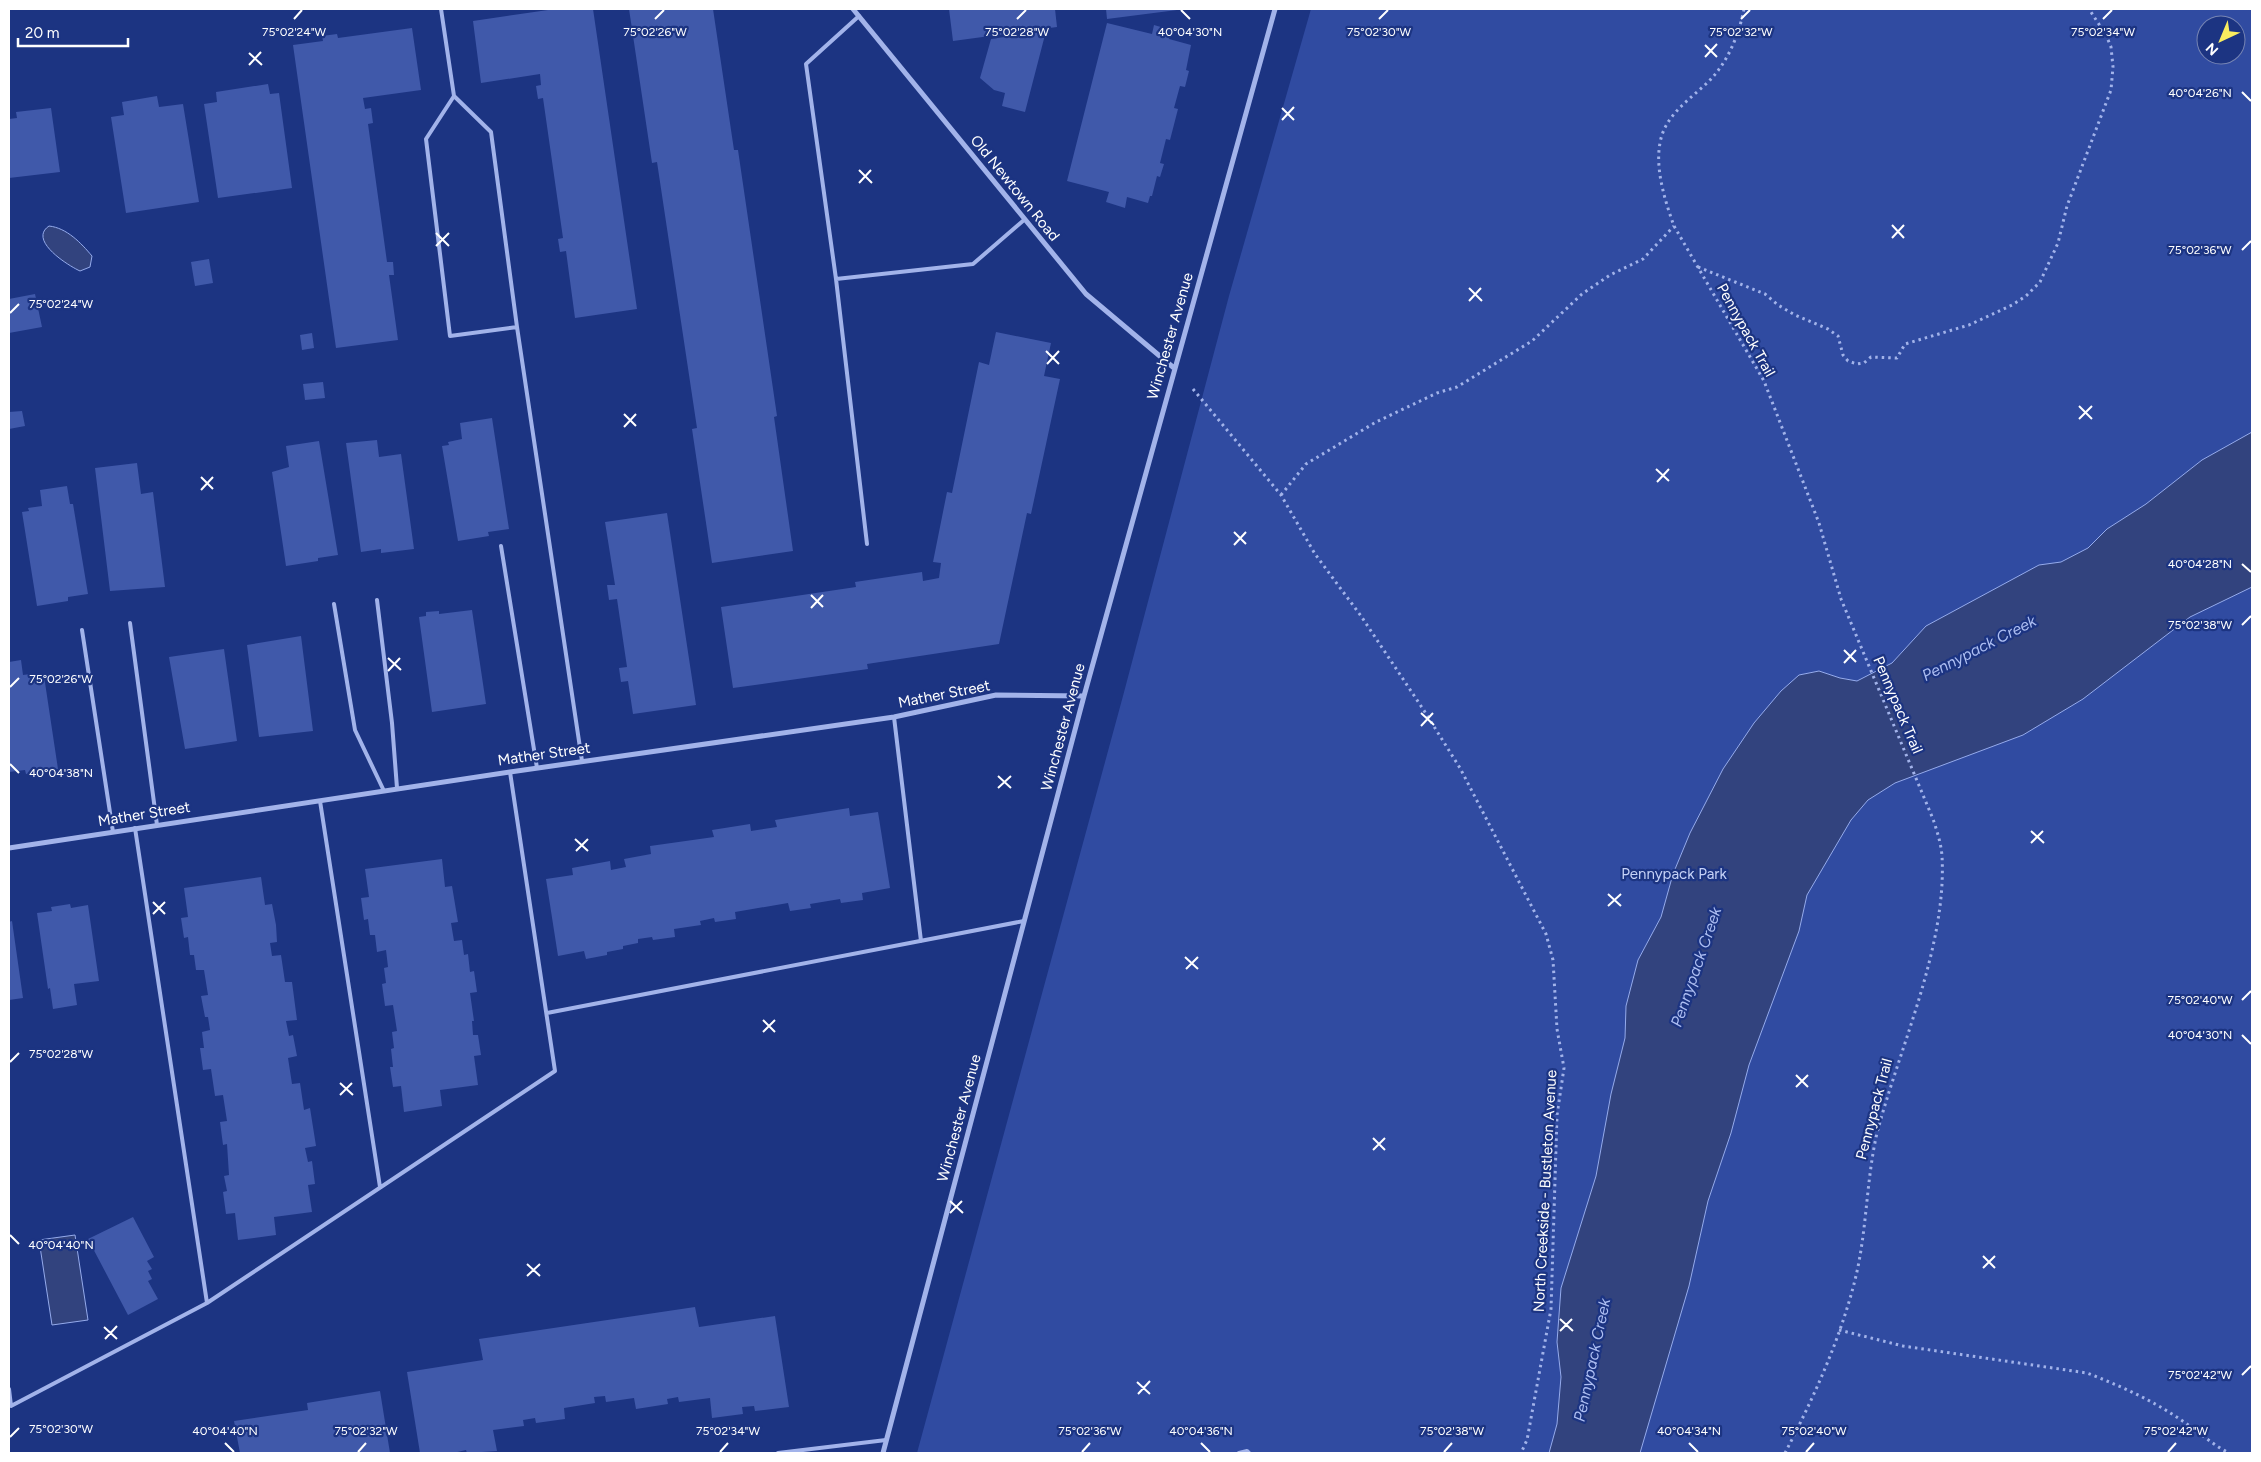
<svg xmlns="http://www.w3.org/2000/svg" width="2261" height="1462" viewBox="0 0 2261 1462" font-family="Figtree,sans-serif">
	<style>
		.green { fill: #304ba1; fill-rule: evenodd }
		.water { fill: #32437e; stroke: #95abec }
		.building { fill: #4059aa }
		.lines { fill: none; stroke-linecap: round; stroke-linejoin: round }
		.path { stroke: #a2b3ea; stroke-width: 3; stroke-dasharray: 2.5 4; stroke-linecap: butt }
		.service { stroke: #a2b3ea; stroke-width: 4 }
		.minor { stroke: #a2b3ea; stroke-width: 5 }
		.ticks { fill: none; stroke: #fff; stroke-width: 2 }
		.labels { text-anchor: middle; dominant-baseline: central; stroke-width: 4.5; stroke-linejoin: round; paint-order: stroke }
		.street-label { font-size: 15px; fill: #fff; stroke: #1c3482 }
		.park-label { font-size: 15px; fill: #c6d2f7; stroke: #1c3482 }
		.water-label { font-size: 16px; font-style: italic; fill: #adbef2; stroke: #1c3482 }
		.ticks-label { font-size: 12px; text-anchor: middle; fill: #fff; stroke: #1c3482; stroke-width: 4.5; stroke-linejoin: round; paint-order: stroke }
	</style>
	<rect width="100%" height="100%" fill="#1c3482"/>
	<!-- green -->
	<path class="green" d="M1311,9h941v1444h-1335l206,-757 106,-400zM2206,25h30v30h-30z"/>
	<!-- water -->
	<path class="water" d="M49,226c18,2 32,17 43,30l-2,11 -10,4c-13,-6 -52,-31 -31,-45z
		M2252,432v155l-62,30 -107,82 -60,36 -128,48 -27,17 -17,20 -44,75 -8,36 -50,134 -18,68 -23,68 -19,85 -49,167h-91l8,-29 4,-47 -4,-35 4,-54 35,-112 15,-82 14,-56 1,-32 12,-46 23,-43 12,-43 17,-41 33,-64 31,-46 27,-32 18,-16 20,-4 21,7 17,3 35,-18 34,-37 113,-61 22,-3 27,-14 19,-19 39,-25 56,-44z
		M75,1235l13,85 -36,5 -13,-85z"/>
	<!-- building -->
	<path class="building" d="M548,9h45l44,300 -62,9 -9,-67 -6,1 -2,-13 5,-1 -20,-140 -5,1 -2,-13 5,-1 -1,-11 -59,9 -8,-62 75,-11z
		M629,9h84l21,141h4l39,266 -3,1 19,134 -81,12 -20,-134 5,-1 -40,-266 -5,1z
		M949,9h106l2,18 -104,14z
		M1106,9h71v1l-70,9z
		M1107,23l45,11 2,-9 17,5 -2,9 22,6 -5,25 3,1 -4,16 -5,-1 -6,22 4,1 -8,31 -4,-1 -6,24 4,1 -4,13 -3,-1 -5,20h-2l-2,7 -21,-6 -2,11 -19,-6 3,-10 -42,-11z
		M412,28l9,62 -58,8 2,11 6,-1 2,15 -5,1 19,138h6l1,13h-5l9,65 -62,8 -43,-303 30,-4 -1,-5 15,-2 1,4z
		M1046,31l-21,81 -23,-6 3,-13 -11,-3 -14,-12 11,-39z
		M268,84l2,10 9,-1 13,95 -74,10 -14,-94 13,-2 -1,-10z
		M157,96l2,11 24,-3 16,98 -73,11 -15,-96 13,-2 -2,-13z
		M51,108l9,64 -51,6v-59l8,-1 -1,-6z
		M209,259l4,24 -18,3 -4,-24z
		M35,294l7,33 -33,6v-34z
		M996,332l55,11 -7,33 16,3 -29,135 -4,-1 -28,131 -132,20 1,5 -135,19 -12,-81 135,-20 -1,-5 67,-10 1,9 16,-3 2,-15 -8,-1 14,-70 5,1 27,-131 10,3z
		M312,333l2,15 -12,2 -2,-15z
		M323,382l2,16 -20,2 -2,-16z
		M22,411l3,15 -16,3v-17z
		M492,418l17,111 -21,3 1,4 -31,5 -16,-95 7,-1 -1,-3 14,-3 -2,-16z
		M377,440l2,17 22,-3 13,95 -33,4v-4l-20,3 -15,-109z
		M319,441l19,114 -20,3v3l-32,5 -14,-94 17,-5 -3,-21z
		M137,463l4,31 12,-2 12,95 -55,4 -15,-123z
		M67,486l3,18h3l15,90 -20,3v4l-31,5 -15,-94 7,-1 -1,-3 14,-2 -2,-16z
		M667,513l29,192 -63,9 -5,-33 -7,1 -2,-14 8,-1 -10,-68 -8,1 -2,-15h8l-10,-63z
		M472,610l14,94 -54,8 -13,-95 7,-1v-4l13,-1v3z
		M301,636l12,95 -54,6 -12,-92z
		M224,649l13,92 -52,8 -16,-92z
		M21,660l2,15 15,-2v4l6,-1 14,93 -32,5 -1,-4 -16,2v-110z
		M849,808l1,8 28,-4 12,76 -28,5 1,7 -22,3 -1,-4 -30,5 1,4 -21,3 -2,-8 -53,9 1,7 -21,3 -1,-4 -14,3 1,4 -27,4 1,8 -22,3 -1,-3 -14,2v4l-15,3v3l-16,3v3l-21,4 -2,-8 -26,5 -12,-77 27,-4 -1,-7 38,-7 1,9 15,-3 -2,-8 27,-5 -1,-8 64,-9 -2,-7 38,-6 1,7 26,-4 -2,-7z
		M442,859l3,28 7,-1 6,36 -7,1 3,18 8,-1 2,15 4,-1 2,18 4,-1 3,21 -7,1 4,28h-2l1,14h5l3,20 -7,1 4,29 -38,5 2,16 -38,6 -3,-26 -8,1 -3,-20h3l-2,-18 3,-1 -2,-16 5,-1 -4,-26 -8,1 -3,-22 4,-1 -2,-15 4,-1 -2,-17 -9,2 -2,-17h-5l-2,-16 -4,1 -3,-22 8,-1 -4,-28z
		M261,877l4,28 7,-1 4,21 1,17 -7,1 2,13 9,-1 4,27h7l5,38 -11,1 3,15 4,-1 4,21 -9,2 4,26 8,-1 4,27 6,-2 6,38 -11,2 3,14 4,-1 3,23 -7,1 4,27 -38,5 2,18 -38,5 -3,-27 -9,1 -3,-22 4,-1 -3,-15 5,-1 -2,-31 -4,1 -3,-23 7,-1 -4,-26 -8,1 -4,-27 -8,1 -3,-22h4l-2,-16 8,-2 -2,-13h-3l-4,-21 7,-1 -4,-25h-8l-2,-15h-4l-2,-18 -4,1 -3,-20 7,-1 -4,-29z
		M70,904l1,4 17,-3 11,76 -25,3 3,21 -24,4 -3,-21 -2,1 -11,-76 15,-2 -1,-4z
		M12,921l11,77 -14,2v-78z
		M133,1217l21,40 -7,4 5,8 -4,2 4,8 -4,2 10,18 -30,16 -40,-76z
		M695,1307l4,20 76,-11 14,91 -34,4 -1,-5 -12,1 1,7 -31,4 -2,-20 -31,4 -1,-5 -11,2 1,5 -32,5 -2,-11 -28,4 -1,-6 -11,1 1,6 -31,5 1,11 -29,4 -1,-5 -12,2 1,6 -31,4 4,21 -30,2 -1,-3 -13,3h-33l-13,-81 76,-12 -4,-21z
		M380,1391l10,62h-150l-6,-32 74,-11 -1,-7z"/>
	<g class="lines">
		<!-- path -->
		<path class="path" d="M1744,9c-5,25 -15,50 -32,69 -19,20 -47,35 -52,65 -5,26 5,58 14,83l90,155 55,142 22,76 92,220c4,12 8,24 9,37 5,90 -42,190 -65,277 -11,48 -10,99 -22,147 -15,60 -42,119 -70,173
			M1698,267l67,27 13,11 17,10 33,14 10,7 5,19 5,6 9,3 7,-1 7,-6 26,1 8,-14 64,-19 43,-20 14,-9 14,-14 18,-39 9,-37 44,-116 2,-23 -2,-20 -5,-12 -17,-26
			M1193,389l88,106 34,59 46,62 62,93 37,59 86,166 7,26 4,69 7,39 -7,47 -6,194 -24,131 -6,13
			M1281,495l25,-31 70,-42 61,-29 20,-6 75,-46 50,-47 28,-19 33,-16 31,-33
			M1839,1330l64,16 184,27c34,13 67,28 97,49 15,10 29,23 45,31"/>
		<!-- service -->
		<path class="service" d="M441,9l13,87 -28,43 24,197 67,-9 65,434
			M454,96l37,36 26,195
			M836,279l-30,-215 53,-48
			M867,544l-31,-265 137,-15 51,-44
			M501,546l36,222
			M377,600l15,123 5,65
			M334,604l21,126 29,61
			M130,623l27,202
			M82,630l31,202
			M894,717l27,224
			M320,801l60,386
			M547,1013l477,-92
			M207,1303l348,-232 -45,-299
			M9,1389l2,17 196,-103 -72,-475
			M778,1453l108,-13
			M1239,1453l8,-2 2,2"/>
		<!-- minor -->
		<path class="minor" d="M853,9l233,285 88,74
			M9,848l501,-76 384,-55 102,-22 88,1
			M883,1453l201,-757 191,-687"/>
	</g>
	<!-- ticks -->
	<path class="ticks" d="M1181,10l9,9M294,19l8,-9M655,19l9,-9M1017,19l9,-9M1379,19l9,-9M1741,19l9,-9M2103,19l9,-9M1705,45l12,12M249,53l13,12M1705,57l12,-13M249,65l12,-13M2242,92l9,9M1282,108l12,12M1282,120l12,-13M859,170l13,13M859,183l12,-13M1892,225l12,13M436,233l13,13M1892,238l12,-13M436,246l13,-13M2242,250l9,-9M1469,288l13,13M1469,301l12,-13M10,313l9,-9M1046,351l13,13M1047,364l12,-13M2079,406l13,13M624,414l12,12M2079,419l13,-13M624,427l12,-13M1656,469l13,12M201,477l12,12M1657,482l12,-13M201,490l12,-13M1234,532l12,12M1234,545l12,-13M2242,564l9,8M811,595l12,12M811,608l12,-13M2242,625l9,-9M1844,650l12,12M388,658l13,12M1844,663l12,-13M388,671l12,-13M10,687l9,-9M1421,713l13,12M1421,726l12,-13M10,764l9,9M998,776l13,12M998,788l13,-12M2031,831l13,12M575,839l13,12M2031,843l12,-12M576,851l12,-12M1608,894l13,12M153,902l12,12M1608,906l13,-12M153,914l12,-12M1185,957l13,12M1186,969l12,-12M2242,1000l9,-9M763,1020l12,12M763,1032l12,-12M2242,1035l9,9M10,1062l9,-9M1796,1075l12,12M340,1083l13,12M1796,1087l12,-12M340,1095l12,-12M1373,1138l12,12M1373,1150l12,-12M950,1201l13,12M950,1213l12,-12M10,1235l9,9M1983,1256l12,12M527,1264l13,12M1983,1268l12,-12M527,1276l13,-12M1560,1319l13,12M104,1327l13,12M1560,1331l12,-12M105,1339l12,-13M2242,1375l9,-9M1137,1382l13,12M1138,1394l12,-13M10,1437l9,-9M225,1443l9,9M1201,1443l9,9M1689,1443l9,9M358,1452l8,-9M720,1452l8,-9M1082,1452l8,-9M1444,1452l8,-9M1806,1452l8,-9M2168,1452l8,-9"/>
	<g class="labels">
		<!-- street labels -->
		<g class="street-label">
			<text transform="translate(1015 188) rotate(51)">Old Newtown Road</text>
			<text transform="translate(1746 330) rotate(61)">Pennypack Trail</text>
			<text transform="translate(1170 336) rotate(-74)">Winchester Avenue</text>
			<text transform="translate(944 694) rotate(-11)">Mather Street</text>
			<text transform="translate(1898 705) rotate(67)">Pennypack Trail</text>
			<text transform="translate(1063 727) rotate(-75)">Winchester Avenue</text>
			<text transform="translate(544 754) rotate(-8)">Mather Street</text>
			<text transform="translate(144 814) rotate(-9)">Mather Street</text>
			<text transform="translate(1874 1109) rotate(-75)">Pennypack Trail</text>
			<text transform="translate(959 1118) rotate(-75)">Winchester Avenue</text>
			<text transform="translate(1545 1191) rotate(-87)">North Creekside - Bustleton Avenue</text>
		</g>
		<!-- park labels -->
		<g class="park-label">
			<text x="1674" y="874">Pennypack Park</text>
		</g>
		<!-- water labels -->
		<g class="water-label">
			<text transform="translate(1979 648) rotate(-27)">Pennypack Creek</text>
			<text transform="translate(1696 967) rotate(-71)">Pennypack Creek</text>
			<text transform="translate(1592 1360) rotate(-78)">Pennypack Creek</text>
		</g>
	</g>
	<g class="ticks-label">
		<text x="1190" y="36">40°04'30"N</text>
		<text x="294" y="36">75°02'24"W</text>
		<text x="655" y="36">75°02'26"W</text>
		<text x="1017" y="36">75°02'28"W</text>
		<text x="1379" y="36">75°02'30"W</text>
		<text x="1741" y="36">75°02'32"W</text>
		<text x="2103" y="36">75°02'34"W</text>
		<text x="2200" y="97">40°04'26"N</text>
		<text x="2200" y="254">75°02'36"W</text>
		<text x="61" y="308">75°02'24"W</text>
		<text x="2200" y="568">40°04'28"N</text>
		<text x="2200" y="629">75°02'38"W</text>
		<text x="61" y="683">75°02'26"W</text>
		<text x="61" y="777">40°04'38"N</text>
		<text x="2200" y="1004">75°02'40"W</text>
		<text x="2200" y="1039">40°04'30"N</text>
		<text x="61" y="1058">75°02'28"W</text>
		<text x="61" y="1249">40°04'40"N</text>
		<text x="2200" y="1379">75°02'42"W</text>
		<text x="61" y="1433">75°02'30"W</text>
		<text x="366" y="1435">75°02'32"W</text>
		<text x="728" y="1435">75°02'34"W</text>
		<text x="1090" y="1435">75°02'36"W</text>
		<text x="1452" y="1435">75°02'38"W</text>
		<text x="1814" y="1435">75°02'40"W</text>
		<text x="2176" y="1435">75°02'42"W</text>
		<text x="225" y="1435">40°04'40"N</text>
		<text x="1201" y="1435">40°04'36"N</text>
		<text x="1689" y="1435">40°04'34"N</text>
	</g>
	<!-- border -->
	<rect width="2261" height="1462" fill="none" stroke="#ffffff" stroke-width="20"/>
	<!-- north arrow -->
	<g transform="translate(2221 40) rotate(224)"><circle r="24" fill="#1c3482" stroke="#7785b4"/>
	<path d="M0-4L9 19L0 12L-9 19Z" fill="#faed5f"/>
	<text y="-8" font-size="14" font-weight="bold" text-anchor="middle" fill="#ffffff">N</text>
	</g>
	<!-- scale -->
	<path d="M18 38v8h110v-8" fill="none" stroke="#ffffff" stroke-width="2.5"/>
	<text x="25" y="38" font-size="15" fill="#ffffff" stroke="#1c3482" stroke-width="4" paint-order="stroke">20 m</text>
</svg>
